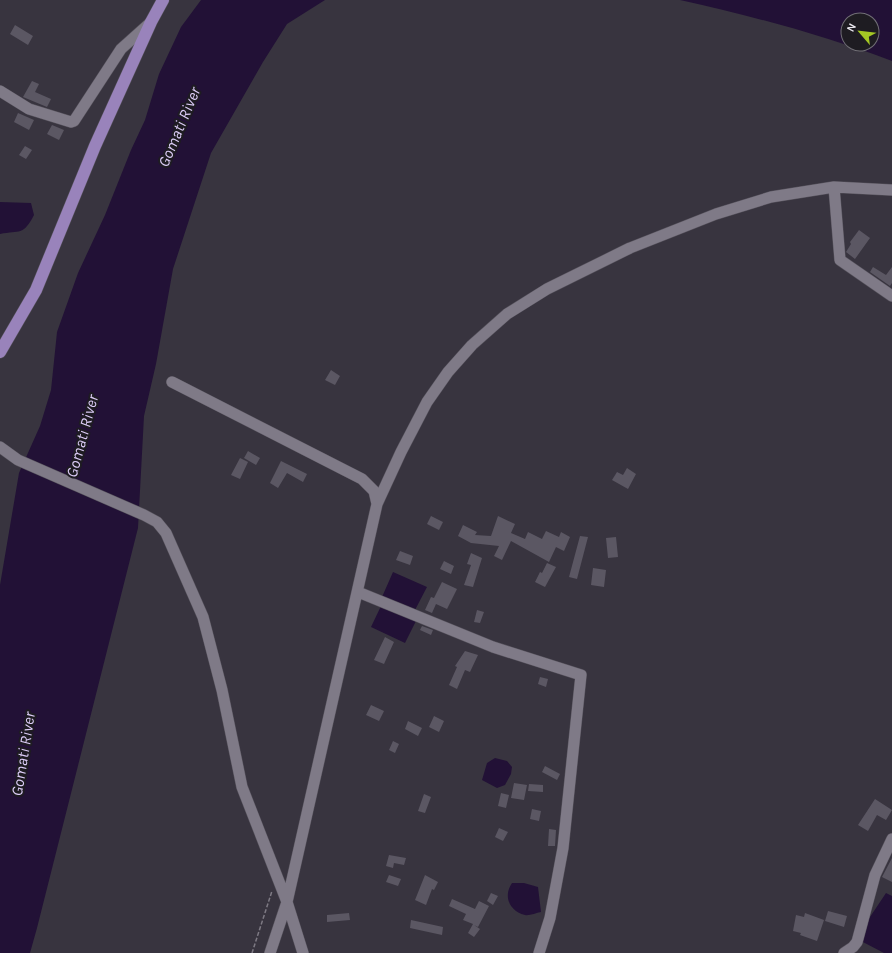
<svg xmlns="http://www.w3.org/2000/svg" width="892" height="953" viewBox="0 0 892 953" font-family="Karla,sans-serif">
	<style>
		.water { fill: #221136; fill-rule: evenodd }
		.building { fill: #5b5763 }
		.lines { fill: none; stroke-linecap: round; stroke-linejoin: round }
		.minor-casing { stroke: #55515b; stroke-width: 12 }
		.major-casing { stroke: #55515b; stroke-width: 13 }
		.path { stroke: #7e7a84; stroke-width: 1.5; stroke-dasharray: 4 2; stroke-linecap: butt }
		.minor { stroke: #7f7a87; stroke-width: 11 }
		.major { stroke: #9983bb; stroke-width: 12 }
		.labels { text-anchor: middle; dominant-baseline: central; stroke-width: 4; stroke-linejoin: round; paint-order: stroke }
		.water-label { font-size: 16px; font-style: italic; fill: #dcccf7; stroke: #1e1c22 }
	</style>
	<rect width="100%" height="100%" fill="#38343f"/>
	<!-- water -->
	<path class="water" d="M201,0h124l-38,24 -24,38 -52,91 -38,116 -17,95 -12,52 -6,112 -101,400 -7,25h-30v-368l19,-112 21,-47 11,-36 6,-58 21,-59 27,-58 26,-65 14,-30 14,-46 22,-47z
		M680,0h212v61c-69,-26 -140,-45 -212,-61zM848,20h24v24h-24z
		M0,202l31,1 3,12c-11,21 -14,15 -34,19z
		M393,572l34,15 -12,23 -33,-13z
		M381,606l35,15 -11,22 -34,-16z
		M495,758l12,3 5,6 -1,7 -6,11 -8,3 -15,-8 5,-17z
		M512,883h12l14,4 3,25c-5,1 -12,4 -16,3 -16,-4 -22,-19 -13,-32z
		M886,893l6,3v57h-8l-23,-12 5,-18z"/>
	<!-- building -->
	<path class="building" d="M15,25l18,11 -5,9 -18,-11z
		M32,81l7,3 -4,8 16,7 -4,8 -24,-10z
		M18,113l16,7 -5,10 -15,-8z
		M52,125l12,5 -5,10 -12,-6z
		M25,146l7,4 -6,9 -7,-4z
		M859,230l11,8 -15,21 -9,-7 5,-8 -1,-2z
		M873,267l13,8 6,-8v16l-2,3 -20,-14z
		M331,370l9,6 -5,9 -10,-5z
		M248,451l12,7 -4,7 -12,-7z
		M240,458l8,4 -8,17 -9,-4z
		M281,461l26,13 -4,8 -16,-9 -9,15 -8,-5z
		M627,468l9,6 -8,15 -16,-9 5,-8 6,3z
		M431,516l12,6 -4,8 -12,-6z
		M498,516l17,8 -4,9 14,6 3,-7 14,7 4,-8 13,6 2,-5 9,5 -6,14 -8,-4 -7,15 -38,-21 -9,19 -8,-4 5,-10 -28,-3 -13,-7 5,-11 14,7 -2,3 16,1z
		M580,536l8,1 -11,42 -8,-2z
		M616,537l2,20 -10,1 -2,-20z
		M400,551l13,5 -3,9 -14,-5z
		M471,553l11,5 -9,29 -9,-2 7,-20 -4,-1z
		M444,561l10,5 -3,8 -11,-5z
		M547,563l9,4 -11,20 -10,-5 5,-10 2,1z
		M593,568l13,2 -2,17 -13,-2z
		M442,582l15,7 -10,20 -11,-5 -4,9 -7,-3 6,-13 3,1z
		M477,610l7,2 -4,11 -6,-1z
		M422,626l11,4 -2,5 -11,-5z
		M385,637l9,5 -10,22 -10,-4z
		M465,651l13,4 -8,17 -5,-2 -8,19 -8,-4 8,-18 -2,-1z
		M540,677l8,2 -2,8 -8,-3z
		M371,705l13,6 -5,10 -13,-6z
		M434,716l10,5 -5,11 -10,-5z
		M408,721l14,7 -4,8 -13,-7z
		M393,741l6,3 -4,9 -6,-3z
		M545,766l15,8 -3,6 -15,-8z
		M514,783l13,2 -3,15 -13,-2z
		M529,784l14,1v7l-15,-1z
		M501,793l8,2 -3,13 -8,-2z
		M424,794l7,3 -6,16 -7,-2z
		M875,799l17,11 -6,10 -9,-5 -9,16 -10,-6z
		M532,809l9,2 -2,10 -9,-2z
		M499,828l9,4 -5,9 -8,-4z
		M549,829l7,1 -1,16h-7z
		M389,855l17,3 -2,7 -10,-2 -1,5 -7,-2z
		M892,858v24l-10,-5z
		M389,875l12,4 -3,7 -12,-4z
		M425,875l13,7 -4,8 -2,-1 -6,16 -11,-5z
		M491,893l7,3 -5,9 -6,-4z
		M452,899l23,10 4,-8 10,5 -11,21 -4,-2 6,4 -6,8 -6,-4 5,-9 -10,-4 3,-6 -17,-8z
		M828,911l19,5 -3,11 -19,-6z
		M349,913l1,7 -23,2v-7z
		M805,913l19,7 -7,21 -17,-6 1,-2 -8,-2 3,-16 8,2z
		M411,920l32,7 -1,8 -32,-7z"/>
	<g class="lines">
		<defs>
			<path id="minor" d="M0,91l29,18 42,13 3,-1 47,-72 29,-26
				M834,187l6,73 52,36
				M172,382l190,97 12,12 3,13
				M0,447l18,13 126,55 13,7 9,11 37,84 19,73 20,97 45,115 16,51
				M358,592l135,55 88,28 -18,173 -13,70 -11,35
				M270,953l17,-51 90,-398 24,-52 26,-50 21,-30 24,-27 35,-31 40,-25 83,-41 86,-34 55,-17 63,-10 58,3
				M844,953l9,-6 4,-5 18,-67 17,-36"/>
			<path id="major" d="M0,352l36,-62 59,-144 56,-124 12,-22"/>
		</defs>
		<!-- minor casing -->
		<use href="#minor" class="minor-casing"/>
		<!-- major casing -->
		<use href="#major" class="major-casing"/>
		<!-- path -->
		<path class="path" d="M252,953l20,-62"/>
		<!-- minor -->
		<use href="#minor" class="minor"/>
		<!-- major -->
		<use href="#major" class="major"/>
	</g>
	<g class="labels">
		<!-- water labels -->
		<g class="water-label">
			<text transform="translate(179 127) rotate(-67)">Gomati River</text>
			<text transform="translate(82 436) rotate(-75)">Gomati River</text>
			<text transform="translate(23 754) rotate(-81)">Gomati River</text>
		</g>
	</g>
	<!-- north arrow -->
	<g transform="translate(860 32) rotate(298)"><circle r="19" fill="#1e1c22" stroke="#716f76"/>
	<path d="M0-3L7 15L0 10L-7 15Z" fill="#a4c824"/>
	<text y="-6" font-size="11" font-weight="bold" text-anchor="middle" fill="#eeebf3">N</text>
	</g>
</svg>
